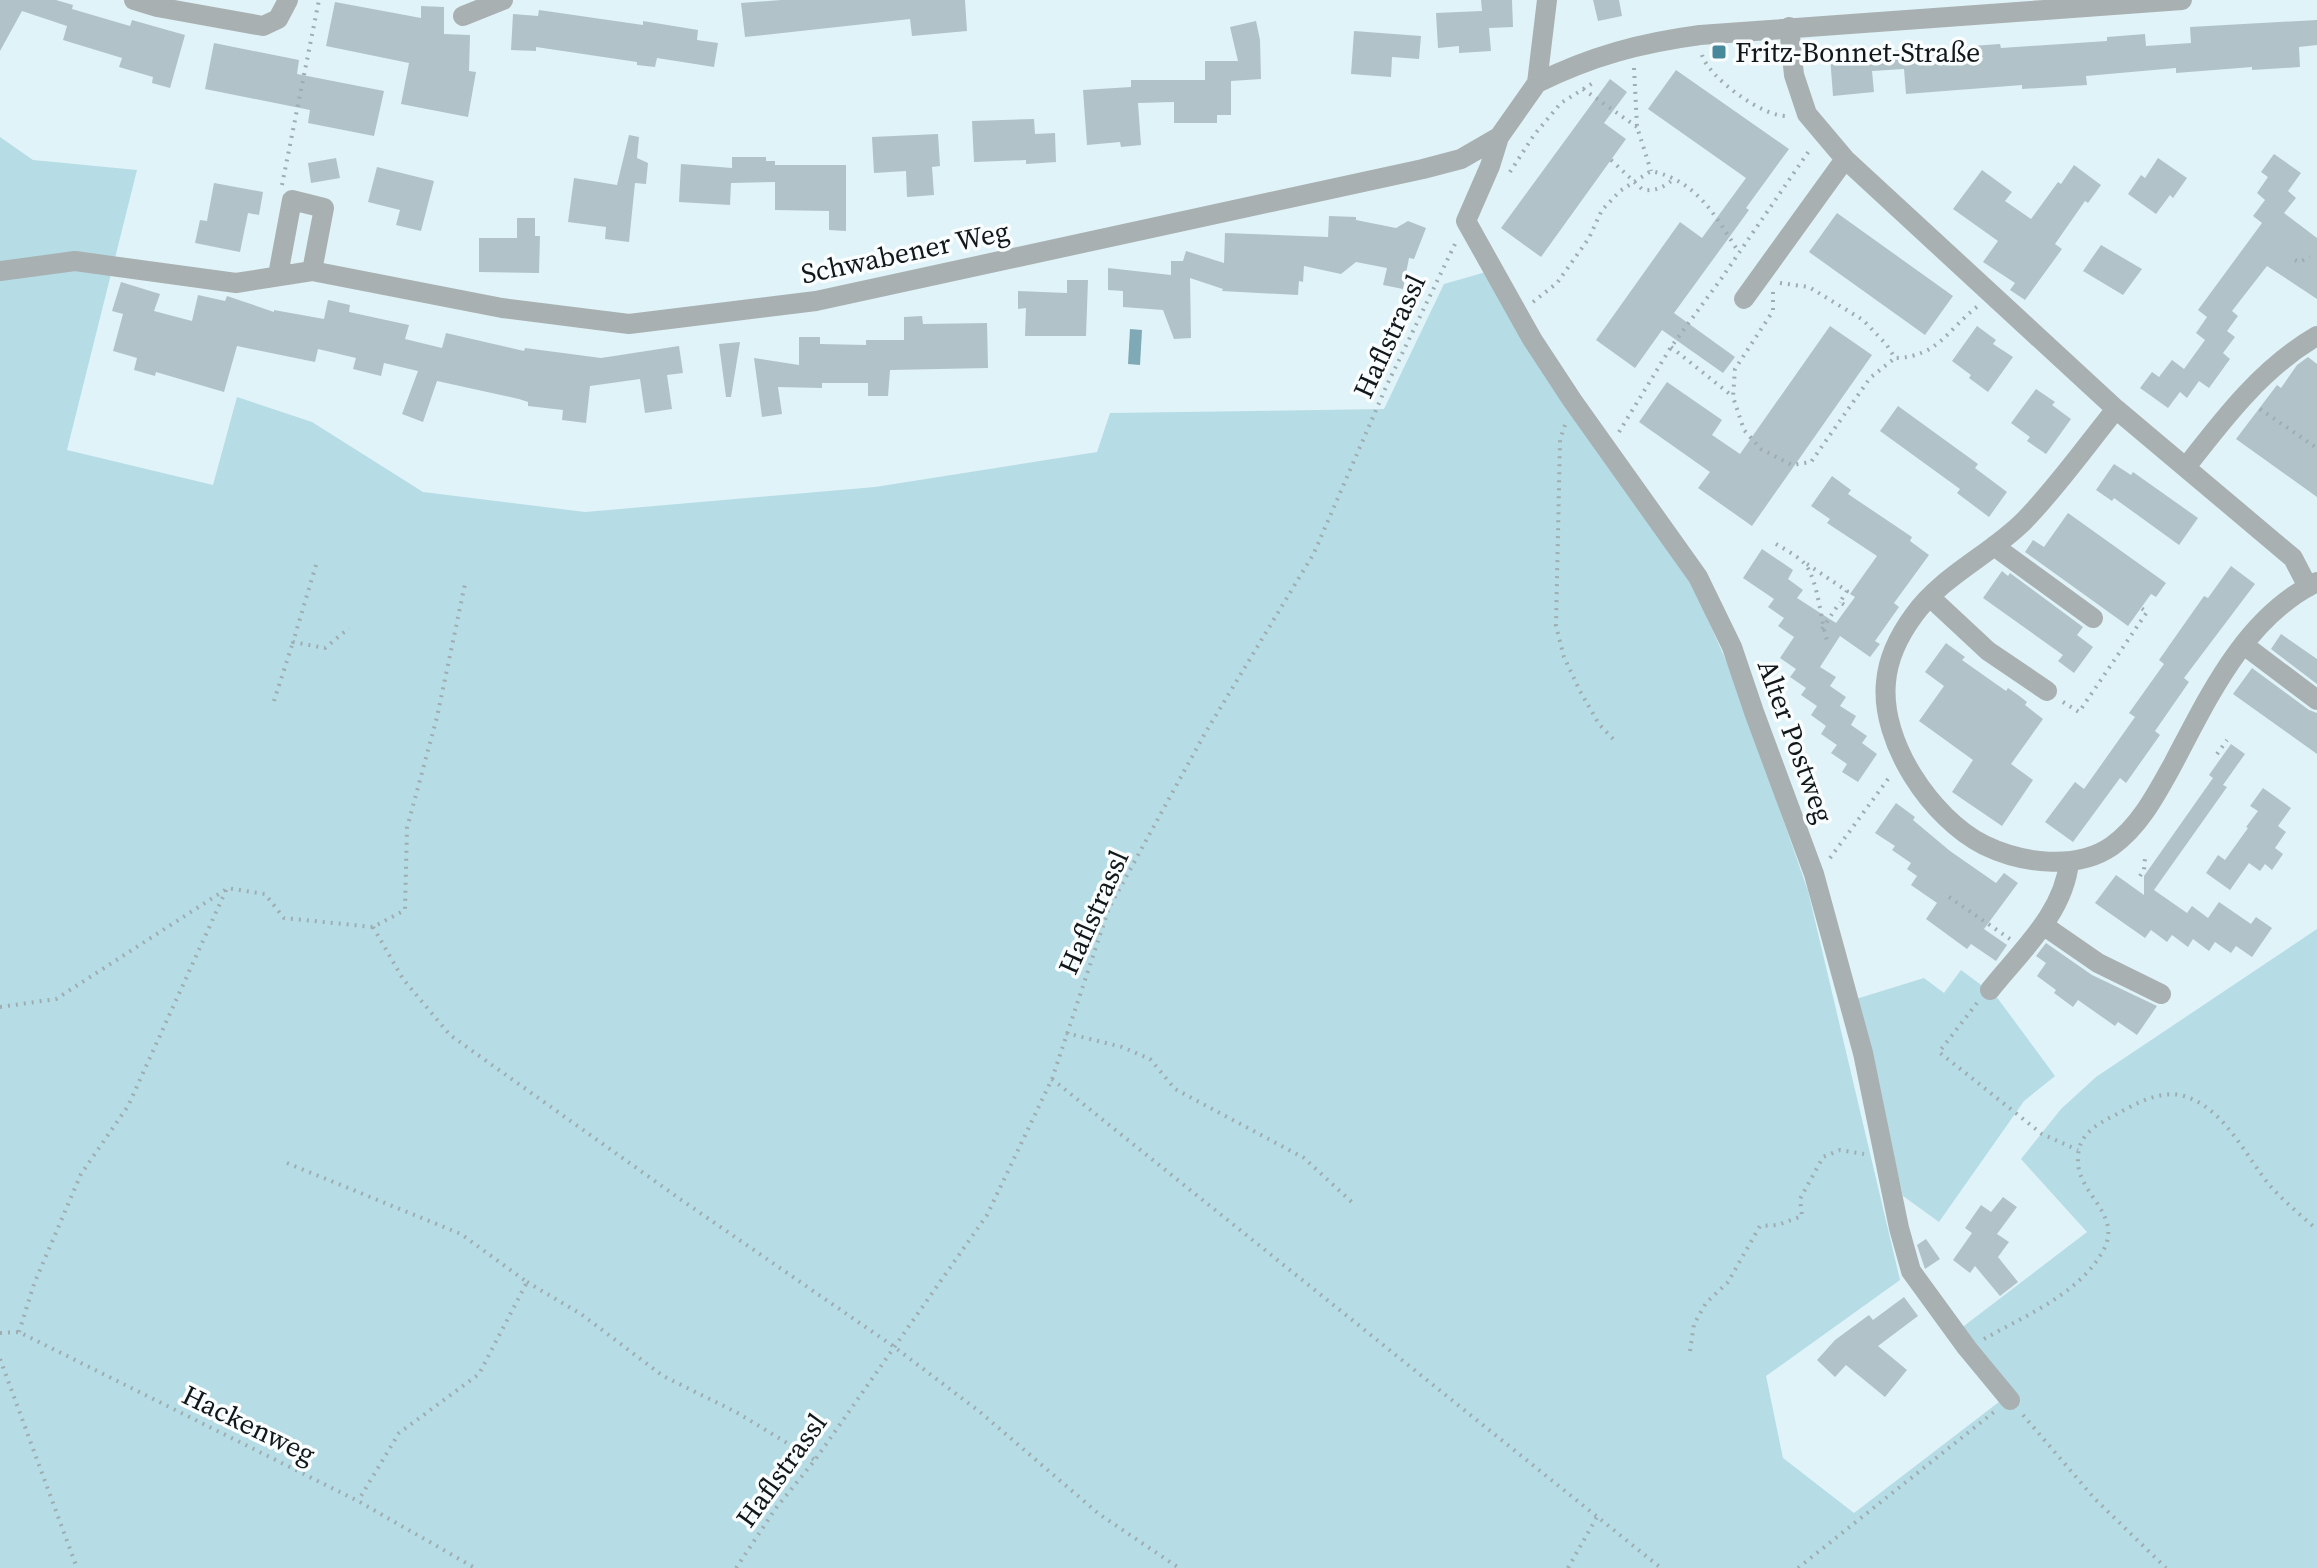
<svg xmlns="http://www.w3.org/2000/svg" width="2317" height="1568" viewBox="0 0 2317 1568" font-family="'Source Serif 4',serif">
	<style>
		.green { fill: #b6dce6 }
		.water { fill: #7fa9b5 }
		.building { fill: #b1c3c8 }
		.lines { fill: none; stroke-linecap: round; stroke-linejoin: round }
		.path { stroke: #9fadb1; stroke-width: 4; stroke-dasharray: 2 6; stroke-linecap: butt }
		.minor { stroke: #a8b0b2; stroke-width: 20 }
		.poi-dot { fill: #47899a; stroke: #f9fdfe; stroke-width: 3 }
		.labels { text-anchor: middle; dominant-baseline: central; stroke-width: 7; stroke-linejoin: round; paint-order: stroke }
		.poi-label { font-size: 28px; fill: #12181a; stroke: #f9fdfe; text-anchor: start }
		.street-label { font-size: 28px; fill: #12181a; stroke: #f9fdfe }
	</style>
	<rect width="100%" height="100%" fill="#e0f3f8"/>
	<!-- green -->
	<path class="green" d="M0,137l33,23 104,10 -70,280 146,35 24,-88 75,25 111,70 162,20 290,-25 222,-35 13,-39 274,-4 60,-125 42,-12 206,311 45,103 71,205 92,389 -134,96 17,82 71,55 158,-121 -52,-63 127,-97 -66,-73 40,-50 35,-32 221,-148v639h-2317z
		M1961,970l35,26 59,80 -31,25 -85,121 -36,-26 -47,-197 68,-21 20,15z"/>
	<!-- water -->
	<path class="water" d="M1130,329l12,1 -2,35 -12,-1z"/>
	<!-- building -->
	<path class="building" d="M0,0h56l17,5 -1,4 58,17 2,-6 53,15 -15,53 -18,-5 1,-6 -34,-10 3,-9 -59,-18 4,-14 -45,-15 -22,40z
		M781,0h184l2,31 -55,5 -2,-17 -165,18 -4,-34z
		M1481,0h31l1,27 -24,1 2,23 -32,2v-7l-21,2 -2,-35 46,-2z
		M1593,0h26l3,16 -24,5z
		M335,2l86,16v-12l23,1v27l26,1 -1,36 7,1 -8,45 -67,-13 8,-41 -83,-17z
		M539,10l104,15v-4l55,9 -1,10 21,3 -4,24 -57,-9 -2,9 -18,-2v-3l-101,-15v4l-25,-1 2,-36 25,2z
		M2317,20v25l-18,2 1,20 -48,3v-3l-76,6v-5l-90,8 1,9 -65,4v-4l-116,9 -2,-25 -32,2 2,21 -41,4 -3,-40 114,-10v2l56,-4 1,4 106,-7v-4l38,-3 1,12 45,-3 -1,-16z
		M1256,21l4,19 1,39 -30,2v34h-14v8h-43v-21l-36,1 3,42 -20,2 -1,-5 -33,3 -4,-55 48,-3v-7h74v-19h33l-8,-34z
		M1354,31l67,5 -2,23 -27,-2 -1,20 -40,-3z
		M214,43l85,17 -2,14 87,17 -10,45 -66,-13 2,-13 -105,-21z
		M1676,70l113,79 -43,59 3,2 -75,103 61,44 -12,16 -61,-43 -27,38 -39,-28 84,-118 22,16 44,-60 -98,-69z
		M1610,79l17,13 -23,31 22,16 -85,118 -40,-29z
		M1034,119l1,15 20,-1 1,29 -30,2v-4l-52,2 -2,-41z
		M938,134l2,32 -8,1 2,28 -27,2 -1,-26 -32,2 -2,-36z
		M629,135l10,2 -2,21 11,5 -2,21 -11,-1 -6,59 -24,-3 1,-12 -38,-5 6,-44 43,7z
		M2274,154l27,19 -13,18 8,7 -12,15 33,25v61l-50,-33 -35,45 6,5 -11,15 8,6 -12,16 7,6 -21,29 -10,-7 -12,17 -7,-6 -12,16 -28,-20 12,-16 7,5 13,-17 12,9 21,-29 -9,-7 11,-16 -9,-7 64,-87 -9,-7 12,-16 -8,-7 11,-16 -7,-5z
		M732,157h34v4h9v4h71v66l-17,-1v-19l-54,-1v-28l-44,1 -1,22 -51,-3 2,-38 51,4z
		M336,158l4,20 -29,5 -3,-20z
		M2158,158l29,20 -14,20 -3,-3 -14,19 -28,-20 13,-19 4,3z
		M2074,165l27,20 -13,18 -3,-2 -30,43 7,5 -37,51 -15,-10 5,-7 -32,-21 15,-21 -45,-32 29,-39 30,22 -7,9 26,18 27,-37 3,2z
		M377,167l57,14 -13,50 -25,-6 4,-15 -32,-8z
		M214,183l49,9 -4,23 -11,-2 -8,39 -45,-9 5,-23 7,1z
		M1837,213l116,83 -28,39 -116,-83z
		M1329,216l27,1v3l40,8 12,-7 18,7 -12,31 -5,-1 -6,31 -20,-4 4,-17 -31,-6 -15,12 -37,-8 -1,16 -4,-1 -1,14 -76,-4 1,-2 -33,-11 1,60 -17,1 -11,-29 -40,-3v-16l-15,-1v-22l63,7v-14h12l3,-10 38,12 1,-30 103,4z
		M517,218h18v18h5l-1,37 -60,-1v-34h38z
		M2101,245l41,24 -19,26 -40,-24z
		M1067,280h21l-2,56h-61l1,-28 -8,1v-18l49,2z
		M121,282l39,12 -6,17 38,10 6,-26 27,6 2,-5 47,16v-2l50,9 4,-19 22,5 -1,7 60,13 -4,14 37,9 4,-15 78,18 1,-3 76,10 78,-12 4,27 -16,2 5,34 -27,4 -5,-34 -50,7 -4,37 -24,-3 1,-10 -35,-4v-4l-9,-3 -82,-18 -14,41 -21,-8 16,-43 -34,-8 -3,13 -28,-7 3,-11 -38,-9 -3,13 -78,-16 -13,46 -68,-20 -1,4 -21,-6 3,-12 -24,-7 10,-37 -11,-3z
		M922,316l1,8 64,-1 1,45 -98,2 -2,26h-20v-13h-46v5l-44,-1 4,27 -20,3 -8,-59 45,7v-28h21v7l46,1v-5h38v-23z
		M1830,326l42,29 -120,171 -54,-38 12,-16 -71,-50 28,-40 55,38 -10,15 28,19z
		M1977,326l19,14 -3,4 20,13 -25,35 -19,-14 2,-3 -19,-14z
		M740,342l-9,55h-5l-7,-53z
		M2308,357l9,7v133l-81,-58 41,-54 4,3 16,-23z
		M2036,389l19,13 -3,3 19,14 -25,35 -19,-13 3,-4 -19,-14z
		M1898,406l80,58 -3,4 32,24 -18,25 -32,-24 3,-4 -80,-58z
		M2114,464l17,11 2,-3 65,46 -19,27 -65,-47 -2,3 -16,-11z
		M1832,476l19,14 -3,4 64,43 -2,4 19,14 -35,48 5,4 -24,34 5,3 -10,13 -30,-21 -20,31 16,10 -6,9 16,11 -6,9 16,10 -5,9 16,11 -5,7 15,11 -19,28 -16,-10 5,-8 -16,-11 6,-8 -16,-11 5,-8 -15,-11 6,-9 -16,-11 5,-7 -16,-11 6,-8 -16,-11 14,-21 -16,-11 6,-8 -16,-11 6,-8 -31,-21 19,-29 31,21 -5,9 15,11 -6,8 39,25 19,-26 -5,-3 27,-38 -50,-33 3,-4 -19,-13z
		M2068,513l98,70 -10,14 -5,-3 -23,32 -103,-74 8,-12 11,7z
		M2231,566l24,18 -71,94 5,4 -34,49 5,4 -34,48 -6,-5 -47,64 -28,-20 30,-40 9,7 51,-72 -6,-4 35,-49 -5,-4 45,-64 4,2z
		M2002,571l6,5 2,-3 73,54 -6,8 16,12 -19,26 -16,-12 5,-6 -80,-57z
		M2281,634l36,25v25l-46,-35z
		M1946,643l19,14 -3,3 44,31 2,-3 10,7 9,7 -2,3 18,14 -32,45 22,16 -31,46 -50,-34 21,-32 -54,-39 25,-35 -19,-14z
		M2252,668l57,42 8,3v41l-84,-60z
		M2231,744l14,10 -22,31 4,2 -73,103 33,23 5,-7 16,12 11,-16 32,22 5,-7 16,11 -20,29 -16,-11 -5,7 -16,-11 -6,9 -16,-12 -5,8 -16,-12 -5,7 -16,-12 -6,8 -50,-35 21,-28 28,20v-19l69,-98 -4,-3z
		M2263,788l28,20 -13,18 8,6 -11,16 8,6 -11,16 -7,-6 -5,7 -11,-8 -19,27 -24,-17 12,-18 7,5 23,-32 -2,-1 12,-16 -8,-5z
		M1896,803l19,14 -2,3 37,31 46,32 8,-10 14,10 -34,46 23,16 -11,16 -25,-17 -4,5 -41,-30 11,-16 -26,-18 6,-9 -10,-7 4,-6 -19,-13 3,-4 -20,-13z
		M2046,943l46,32 65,31 -20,29 -19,-13 -3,4 -37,-26 -5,7 -19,-14 2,-3 -19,-14 9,-13 -10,-7z
		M2003,1197l14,10 -20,27 12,8 -11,15 20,25 -18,14 -25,-30 -5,7 -17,-13 19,-27 -7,-5 16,-23 10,7z
		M1926,1239l14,20 -15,10 -8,-24z
		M1904,1297l14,19 -40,30 29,24 -22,27 -39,-32 -11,12 -18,-17 18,-20 34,-25 4,5z"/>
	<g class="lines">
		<!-- path -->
		<path class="path" d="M1702,55c7,23 62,63 86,61
			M1634,68l3,59 14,44
			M1583,89l54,38
			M1611,160l32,30c14,1 21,-3 32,-12
			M1510,172l24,-37 27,-32 35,-22
			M282,185l37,-185
			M2295,260l4,2 11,-5
			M1780,283l29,4 54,33 23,24 9,14c43,-1 52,-28 83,-52
			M1773,292v19l-38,58 -2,28 11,33 17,19 31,16 19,-3 59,-84 25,-20
			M1533,302l24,-19 32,-45 13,-28 18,-19 31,-20c46,10 63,43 87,80
			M1671,347l60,48
			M2260,409l57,39
			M1565,425l-5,15 -4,186 8,31 16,34 19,33 16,17
			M1619,432l52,-85 50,-68 90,-131
			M1776,544c8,5 20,11 27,18 16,16 17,60 25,81
			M1807,564l40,27 -7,11 6,4
			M316,565l-23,77 32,6 24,-20
			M1822,629l18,-27
			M274,701l19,-59
			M2063,702l16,10 68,-100 -9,-6
			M2217,754l10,-14
			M1830,858l61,-83
			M2140,876l4,-6 1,-12
			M1949,897l61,42
			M373,927l30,52 47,56 230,164 213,147 87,66 119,102 80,54
			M1977,1003l-38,49 103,82 36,16
			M0,1007l56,-8 169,-109
			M1066,1033l56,14 28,12 25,30 129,69 51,47
			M1052,1079l609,489
			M287,1163l174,71 66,48 -48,92 -80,59 -41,68
			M527,1282l54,32 82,62 73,36 79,48
			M19,1332l15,-48 47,-110 47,-68 99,-218 38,6 19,24 89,9 32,-17 2,-82 30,-111 28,-133
			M0,1333l19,-1 339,169 117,67
			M1984,1339c42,-24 96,-45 120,-90 18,-35 -26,-55 -26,-88 -1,-26 17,-36 39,-47 18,-10 41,-23 63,-19 44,10 66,63 92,93 14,15 30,28 45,42
			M1690,1351l4,-27 12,-21 22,-21 32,-56 18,-1 24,-9 -2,-17 23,-42 17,-7 24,4
			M0,1359l77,209
			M2023,1415l71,83 72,70
			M736,1568l40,-60 39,-48 172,-245 65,-136 57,-171 95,-173 110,-182 72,-166 69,-143
			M1568,1568l30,-53
			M1798,1568l196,-156"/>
		<!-- minor -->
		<path class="minor" d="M134,0l23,7 106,19 15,-7 10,-19
			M1547,0l-10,83 -38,54 -9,29 -24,55 66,118 40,61 126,177 34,70 22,65 60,162 49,179 36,175 12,43 56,77 43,52
			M463,16l40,-16
			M1789,27l5,48 13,39 38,45 271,250 177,149 15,29
			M1537,83c55,-27 103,-40 163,-48l482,-35
			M0,271l75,-10 161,22 76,-12 190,37 127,16 187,-23 607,-132 38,-10 38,-22
			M278,275l14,-75 32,8 -12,63
			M1744,299l101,-140
			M2116,409c-30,37 -58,77 -92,112 -34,34 -81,54 -110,94 -14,19 -26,43 -28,67 -6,60 45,136 98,163 37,18 92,26 128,1 28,-20 45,-53 61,-82 36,-68 72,-147 144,-182
			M2186,467c38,-49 77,-100 131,-131
			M1994,546l99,72
			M1930,597l58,54 59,40
			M2244,645l73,55
			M2043,925l55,38 63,31
			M1990,990c31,-39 74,-77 79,-128"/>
	</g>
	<!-- markers -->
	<rect class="poi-dot" x="1711" y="44" width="16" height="16" rx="4"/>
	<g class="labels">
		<!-- poi labels -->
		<g class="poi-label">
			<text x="1735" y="52">Fritz-Bonnet-Straße</text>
		</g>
		<!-- street labels -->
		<g class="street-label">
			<text transform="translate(905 252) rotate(-12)">Schwabener Weg</text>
			<text transform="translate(1389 336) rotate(-65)">Haflstrassl</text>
			<text transform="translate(1796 741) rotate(70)">Alter Postweg</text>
			<text transform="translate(1093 912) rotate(-66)">Haflstrassl</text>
			<text transform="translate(249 1424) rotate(26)">Hackenweg</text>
			<text transform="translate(781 1470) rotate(-54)">Haflstrassl</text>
		</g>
	</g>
</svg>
